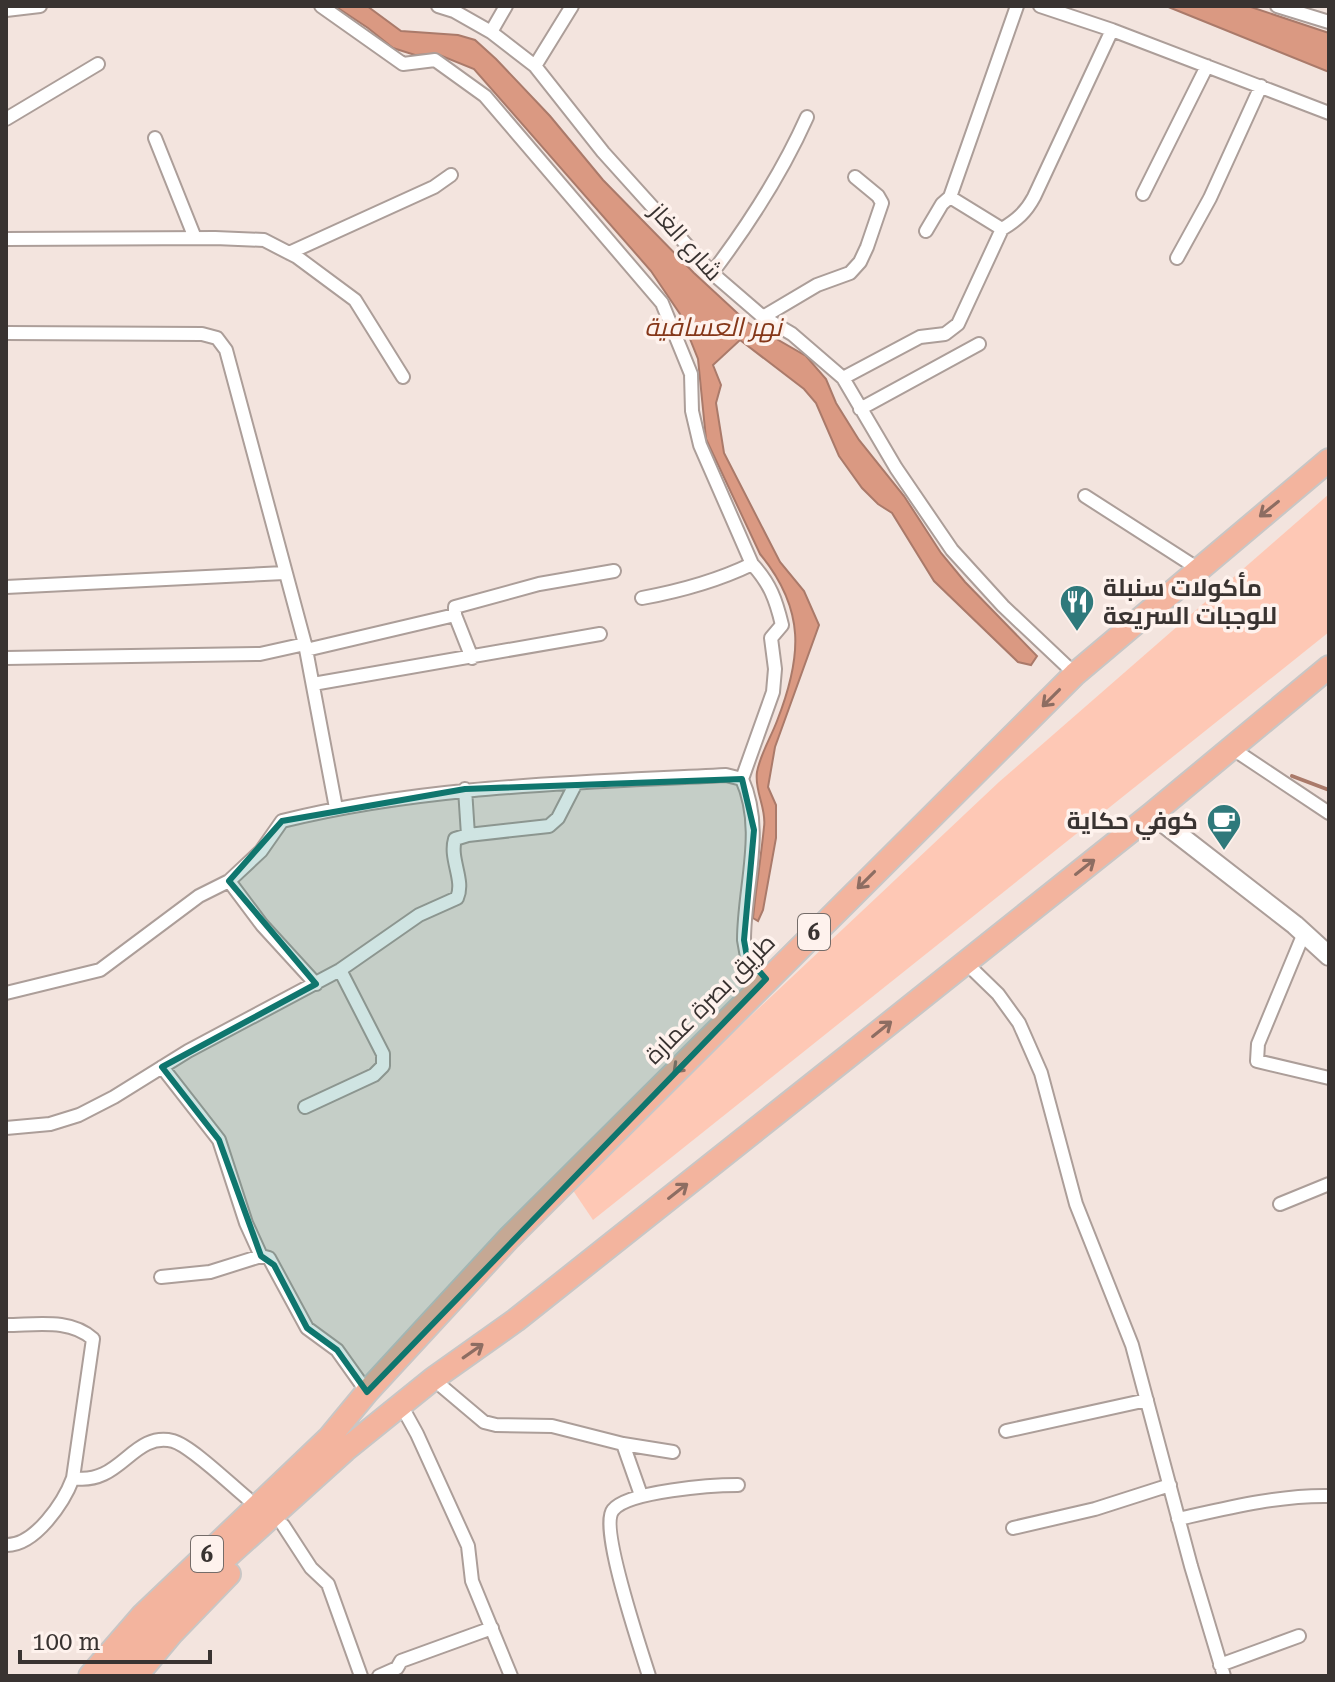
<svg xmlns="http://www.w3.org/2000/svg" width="1335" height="1682" viewBox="0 0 1335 1682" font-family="'Roboto Serif',Cairo,serif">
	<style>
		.green { fill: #fec8b5 }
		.water { fill: #da9982; stroke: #aa7a6a; stroke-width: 2 }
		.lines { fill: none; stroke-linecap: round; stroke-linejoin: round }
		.stream { stroke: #aa7a6a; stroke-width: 4 }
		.street-casing { stroke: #ac9e99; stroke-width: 16 }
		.secondary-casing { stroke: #ac9e99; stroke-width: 22 }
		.highway-casing { stroke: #c8c6c5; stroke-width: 26 }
		.street { stroke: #fff; stroke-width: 12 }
		.secondary { stroke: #fff; stroke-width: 18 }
		.highway { stroke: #f3b49e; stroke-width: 22 }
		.oneway { stroke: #8d6d62 }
		.marked { fill: #0f766e; fill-opacity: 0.2; stroke: #0f766e; stroke-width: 6; stroke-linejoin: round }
		.labels { text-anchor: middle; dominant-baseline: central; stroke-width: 7; stroke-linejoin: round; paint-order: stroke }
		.shield { fill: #fef2ed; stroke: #746c69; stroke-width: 2 }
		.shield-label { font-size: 22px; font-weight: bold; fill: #393331 }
		.street-label { font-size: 24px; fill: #393331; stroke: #fef2ed }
		.poi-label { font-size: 24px; font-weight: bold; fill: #393331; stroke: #fef2ed; text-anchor: start }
		.water-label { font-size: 26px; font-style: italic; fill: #853719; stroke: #fef2ed }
	</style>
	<rect width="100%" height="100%" fill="#f3e4de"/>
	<!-- green -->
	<path class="green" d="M1329,494v138l-736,588 -23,-34 429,-404z"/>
	<!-- water -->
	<path class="water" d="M335,6h32l34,25 57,4 17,5 21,19 54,57 53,64 91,93 53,49 59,34 20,23 10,24 23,37 45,56 37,57 24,29 72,74 -6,9 -13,-3 -84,-81 -42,-68 -14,-9 -16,-16 -23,-32 -23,-53 -12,-14 -64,-49 -27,25 8,20 -5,18 8,50 56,109 24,29 15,34 -44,122 -7,40 8,18v33l-13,72 -5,11 -5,-3c3,-30 8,-61 11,-91 3,-18 -10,-36 -7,-55 3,-17 14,-35 20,-51 25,-64 29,-111 -17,-167l-54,-115 -8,-80 -18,-45 -29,-43 -177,-202 -37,-15 -22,1 -22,-7 -25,-20z
		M1166,6h82l81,27v39z"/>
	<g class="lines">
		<!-- stream -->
		<path class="stream" d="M1292,776l37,14"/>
		<defs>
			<path id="street" d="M321,6l82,58 32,-4 50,36 177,207 29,71 1,37 8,34 52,119c18,19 24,36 30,61l-11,13 4,31 -2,23 -31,87c23,51 2,107 2,161l3,17 19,22
				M438,6l16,5 37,21 44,34 68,86 109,121 51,44 29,17 51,44 53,90 56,82 51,56 72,68
				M1040,6l72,24 217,83
				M1277,6l52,16
				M6,10l34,-4
				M491,32l15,-26
				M535,66l37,-60
				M6,119l92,-55
				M155,138l40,100
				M1143,194l64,-128
				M950,197l52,32
				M926,231l16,-27 8,-7 67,-191
				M6,239l209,-1 49,2 33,17 58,43 48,77
				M289,253l145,-66 17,-12
				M1177,258l33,-60 51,-112
				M712,273c37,-49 70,-100 95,-156
				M763,317l54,-32 33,-12 10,-11 7,-15 15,-44 -4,-7 -23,-19
				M6,333l196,1 15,4 9,12 79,294 31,164
				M843,378l77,-41 25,-3 13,-10 44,-95c15,-9 24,-17 32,-32l78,-167
				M860,409l119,-65
				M1085,496l112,72
				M6,587l278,-14
				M642,598c38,-7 75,-17 110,-34
				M306,650l149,-35
				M6,658l254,-4 45,-10
				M472,658l-17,-43v-8l84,-23 75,-13
				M313,684l287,-50
				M1230,747l99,66
				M465,789l3,46
				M229,881l33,44 54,59
				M1304,933l-46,111 -1,17 72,17
				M965,962l33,32 21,29 22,50 35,131 56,141 59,221 33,110
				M6,993l94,-23 99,-74 30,-15 32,-30 21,-30c145,-36 295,-38 444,-46l16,4
				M162,1067l57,73 27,83 15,33
				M305,1107l69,-32 9,-9v-12l-43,-84
				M6,1128l44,-4 29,-9 35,-18 74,-46 152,-81 79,-55 38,-17c8,-18 -8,-39 -2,-59l13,-4 81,-9 9,-8 18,-35
				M1280,1204l49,-20
				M161,1277l49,-5 51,-16 8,2 38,70 30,22 30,42
				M6,1325c30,0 64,-7 87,14l-20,139c-9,24 -38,68 -67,67
				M433,1379l51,43 12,3 56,1 71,18 50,8
				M401,1405l16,29 51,112 4,35 39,95
				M1006,1431l141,-31
				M623,1444l18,51
				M73,1478c48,8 59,-47 100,-37 18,5 58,44 74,57
				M1178,1519c49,-11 101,-24 151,-23
				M283,1525l28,43 17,16 33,92
				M1013,1528l82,-19 75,-24
				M1220,1665l79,-29
				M379,1676l18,-8 4,-7 91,-33
				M649,1676c-8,-26 -50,-149 -36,-166 15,-19 100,-25 125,-25"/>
			<path id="secondary" d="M1152,814l143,111 34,31"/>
			<path id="highway" d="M90,1676l52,-60 187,-178 38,-46 142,-154 566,-564 254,-214
				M111,1676l80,-87 154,-139 88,-71 83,-59 330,-262 306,-244 177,-147
				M136,1676l36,-43 57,-59"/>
		</defs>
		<!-- street casing -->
		<use href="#street" class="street-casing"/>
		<!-- secondary casing -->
		<use href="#secondary" class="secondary-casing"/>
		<!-- highway casing -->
		<use href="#highway" class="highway-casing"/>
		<!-- street -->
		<use href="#street" class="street"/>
		<!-- secondary -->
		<use href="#secondary" class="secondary"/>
		<!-- highway -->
		<use href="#highway" class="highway"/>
	</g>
	<!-- one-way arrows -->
	<defs><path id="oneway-shaft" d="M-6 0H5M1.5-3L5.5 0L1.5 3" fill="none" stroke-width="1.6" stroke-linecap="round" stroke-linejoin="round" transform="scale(2)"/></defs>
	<g class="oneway">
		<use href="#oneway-shaft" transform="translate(1269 509) rotate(141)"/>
		<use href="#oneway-shaft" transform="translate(1051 698) rotate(135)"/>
		<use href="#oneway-shaft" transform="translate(1085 867) rotate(-38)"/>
		<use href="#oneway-shaft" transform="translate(866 880) rotate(135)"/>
		<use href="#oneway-shaft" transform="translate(882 1029) rotate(-39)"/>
		<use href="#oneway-shaft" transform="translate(682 1064) rotate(135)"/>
		<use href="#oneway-shaft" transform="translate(678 1191) rotate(-38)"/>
		<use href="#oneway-shaft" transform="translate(473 1351) rotate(-35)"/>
	</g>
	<!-- marked area -->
	<path class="marked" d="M742,779l12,51 -10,110 3,17 19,22 -399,413 -30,-42 -30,-22 -33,-63 -13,-9 -42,-116 -57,-73 154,-83 -87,-103 53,-60 183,-32z"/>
	<!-- icons -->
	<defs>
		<symbol id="restaurant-pin" viewBox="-11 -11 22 30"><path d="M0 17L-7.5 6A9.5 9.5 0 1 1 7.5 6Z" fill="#2f797b" stroke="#fef2ed"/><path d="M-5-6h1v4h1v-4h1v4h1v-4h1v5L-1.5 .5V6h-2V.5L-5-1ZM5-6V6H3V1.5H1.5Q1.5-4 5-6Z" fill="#fff"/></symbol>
		<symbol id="cafe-pin" viewBox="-11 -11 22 30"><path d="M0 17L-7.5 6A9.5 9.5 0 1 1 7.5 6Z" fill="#2f797b" stroke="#fef2ed"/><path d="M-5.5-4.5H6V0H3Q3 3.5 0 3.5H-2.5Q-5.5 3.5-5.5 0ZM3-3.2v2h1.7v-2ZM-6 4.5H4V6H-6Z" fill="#fff"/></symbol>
	</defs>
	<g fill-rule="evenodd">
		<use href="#restaurant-pin" x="1057" y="582" width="40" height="54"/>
		<use href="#cafe-pin" x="1204" y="801" width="40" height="54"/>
	</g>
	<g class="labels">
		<!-- shield labels -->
		<g class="shield">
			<rect x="798" y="914" width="32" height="36" rx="6"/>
			<rect x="191" y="1536" width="32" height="36" rx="6"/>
		</g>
		<g class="shield-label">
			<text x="814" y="932">6</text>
			<text x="207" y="1554">6</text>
		</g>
		<!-- street labels -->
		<g class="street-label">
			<text transform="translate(686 242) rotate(48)">شارع الغاز</text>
			<text transform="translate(710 999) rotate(-45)">طريق بصرة عمارة</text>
		</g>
		<!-- poi labels -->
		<g class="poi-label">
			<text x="1103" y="588">مأكولات سنبلة<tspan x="1103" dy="28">للوجبات السريعة</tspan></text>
			<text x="1198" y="821" text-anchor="end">كوفي حكاية</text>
		</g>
		<!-- water labels -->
		<g class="water-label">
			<text x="713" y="327">نهر العسافية</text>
		</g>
	</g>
	<!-- border -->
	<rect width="1335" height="1682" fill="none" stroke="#393331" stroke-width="16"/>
	<!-- scale -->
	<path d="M20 1650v12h190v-12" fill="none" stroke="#393331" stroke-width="4"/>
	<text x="32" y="1650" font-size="24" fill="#393331" stroke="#fef2ed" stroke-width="6" paint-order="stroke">100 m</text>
</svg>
